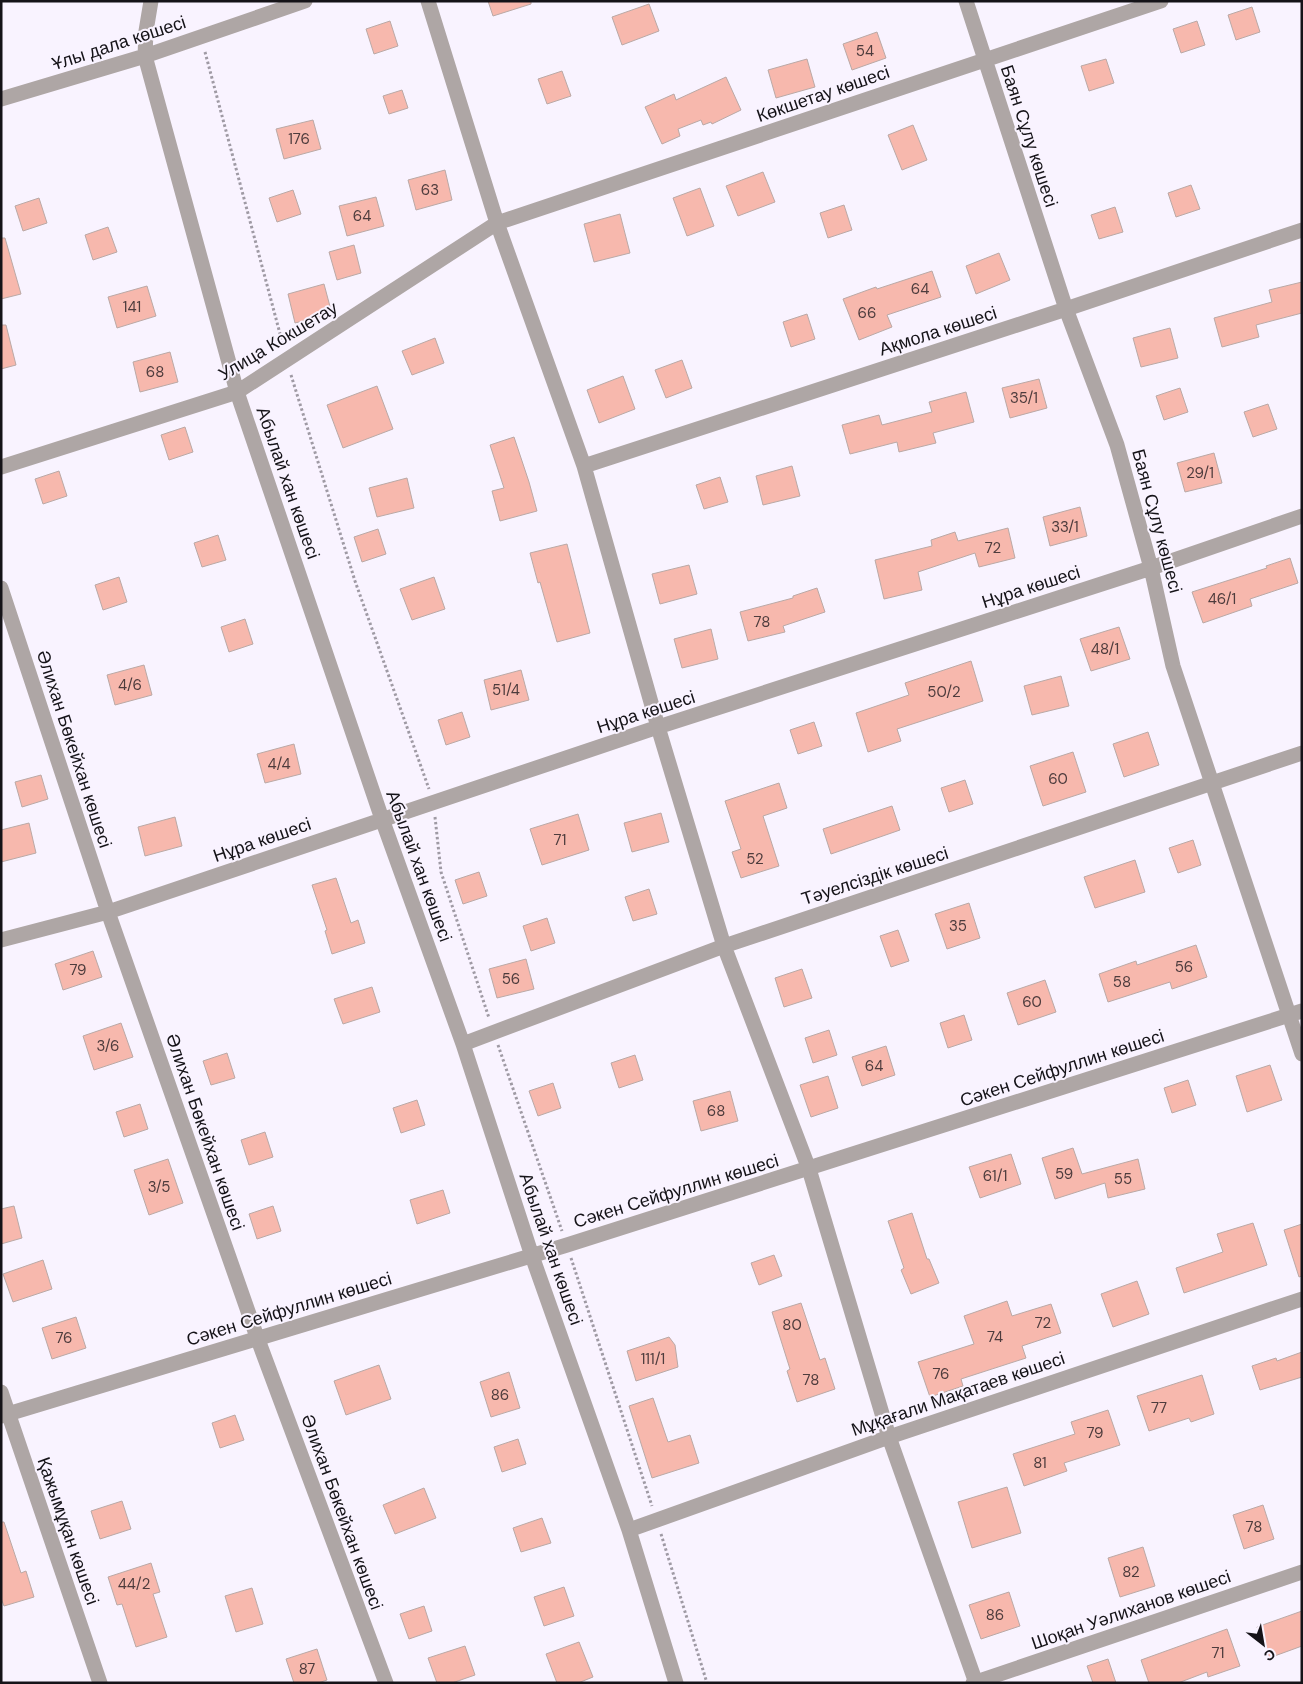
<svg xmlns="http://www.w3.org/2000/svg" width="1303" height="1684" viewBox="0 0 1303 1684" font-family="'DM Sans',sans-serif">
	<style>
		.building { fill: #f7b8ad; stroke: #baa9a6 }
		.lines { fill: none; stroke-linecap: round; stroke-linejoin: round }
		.path { stroke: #9f9aa4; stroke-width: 3; stroke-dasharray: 2.5 2.5; stroke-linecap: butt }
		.minor { stroke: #aea6a5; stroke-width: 15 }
		.labels { text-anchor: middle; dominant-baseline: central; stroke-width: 4; stroke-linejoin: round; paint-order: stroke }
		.number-label { font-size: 15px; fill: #4e3c3d }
		.street-label { font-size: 18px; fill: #151318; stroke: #f9f3ff }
	</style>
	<rect width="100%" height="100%" fill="#f9f3ff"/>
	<!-- building -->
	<path class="building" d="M488,1h43v3l-38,12z
		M649,4l10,27 -37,14 -10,-28z
		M1252,7l8,25 -24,8 -8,-25z
		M390,21l8,25 -24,8 -8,-25z
		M1197,21l8,24 -24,8 -8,-24z
		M877,32l9,26 -34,12 -9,-26z
		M807,59l8,28 -39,11 -8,-28z
		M1106,59l8,24 -25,8 -8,-25z
		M562,71l9,25 -24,8 -9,-25z
		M726,77l15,33 -29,14 -1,-2 -8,3 -2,-5 -23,9 2,7 -18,8 -17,-37 29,-13 2,6z
		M402,90l6,18 -19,6 -6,-18z
		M313,120l8,29 -37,10 -8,-30z
		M913,125l14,35 -25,10 -14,-35z
		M445,170l7,30 -36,10 -8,-30z
		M763,172l12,30 -37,14 -12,-30z
		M1191,185l9,24 -24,8 -8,-24z
		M700,188l14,38 -27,10 -14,-38z
		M293,190l8,24 -24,8 -8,-24z
		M376,197l8,29 -37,10 -8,-30z
		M39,198l8,25 -24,8 -8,-25z
		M844,205l8,25 -24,8 -8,-25z
		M1115,207l8,25 -24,7 -8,-24z
		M620,214l10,39 -36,9 -10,-38z
		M108,227l9,25 -24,8 -8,-25z
		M1,238h4l16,56 -20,5z
		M354,245l7,28 -24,7 -8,-28z
		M999,253l11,27 -34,14 -10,-28z
		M932,271l9,26 -54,18 5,12 -33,13 -16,-41 33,-12 1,2z
		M1302,282v31l-46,12 3,12 -37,10 -8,-29 58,-16 -3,-12z
		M324,284l8,30 -37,9 -7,-29z
		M147,286l9,30 -39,12 -9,-31z
		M807,314l8,25 -24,8 -8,-25z
		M1,325h5l10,40 -15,4z
		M1170,328l8,30 -37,9 -8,-29z
		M435,338l9,25 -32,12 -10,-24z
		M170,352l8,30 -38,10 -7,-30z
		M682,360l10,28 -26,10 -11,-28z
		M623,376l12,33 -36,14 -12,-33z
		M1039,379l8,29 -37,10 -8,-30z
		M377,386l16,43 -50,19 -16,-43z
		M1180,388l8,24 -24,8 -8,-24z
		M966,392l8,30 -41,11 3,10 -37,9 -2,-10 -47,12 -8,-29 37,-10 3,10 50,-13 -3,-10z
		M1268,404l9,25 -24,8 -9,-25z
		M185,427l8,25 -24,8 -8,-25z
		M514,437l15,45 8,29 -37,10 -8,-30 12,-3 -14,-43z
		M1214,453l8,30 -37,9 -8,-29z
		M792,466l8,30 -37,9 -7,-29z
		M59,471l8,25 -24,8 -8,-25z
		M720,477l8,25 -24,7 -8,-24z
		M407,478l7,30 -37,9 -8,-29z
		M1080,507l7,29 -37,10 -7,-29z
		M1008,528l7,30 -36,9 -4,-14 -57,19 4,18 -38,9 -9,-39 57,-14 -1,-6 24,-8 3,9z
		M378,529l8,25 -24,8 -8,-25z
		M218,535l8,25 -24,7 -8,-24z
		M567,544l23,89 -33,9 -17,-60 -2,1 -8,-30z
		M1290,558l8,25 -48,16 2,7 -49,17 -11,-31 75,-24 -1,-2z
		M689,565l8,29 -37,10 -8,-30z
		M119,577l8,25 -24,8 -8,-25z
		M434,577l11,32 -33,11 -12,-31z
		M817,588l8,24 -42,14 2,6 -37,9 -8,-29 53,-14v-2z
		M245,619l8,25 -24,8 -8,-25z
		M1119,627l11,32 -39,12 -11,-32z
		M711,629l7,30 -36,9 -8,-29z
		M971,661l12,40 -86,28 4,12 -33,11 -12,-39 53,-18 -4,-12z
		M144,665l8,30 -37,10 -8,-30z
		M521,670l8,30 -38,10 -7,-30z
		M1061,676l8,30 -37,9 -8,-29z
		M462,712l8,25 -24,8 -8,-25z
		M814,722l8,24 -24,8 -8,-24z
		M1148,732l11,33 -35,12 -11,-33z
		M294,744l7,30 -36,9 -8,-29z
		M1073,752l13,40 -43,14 -13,-40z
		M41,775l7,24 -26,8 -7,-25z
		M965,780l8,24 -24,8 -8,-24z
		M779,783l8,25 -24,8 16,50 -38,12 -9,-26 9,-3 -16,-48z
		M892,806l8,24 -69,24 -8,-25z
		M661,813l8,29 -37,10 -8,-29z
		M578,814l11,36 -47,15 -12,-36z
		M175,817l7,29 -37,10 -7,-29z
		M29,823l7,30 -35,9v-32z
		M1193,840l8,25 -23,8 -9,-25z
		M1135,860l10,32 -50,16 -11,-31z
		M479,872l8,24 -24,8 -8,-24z
		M336,878l15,45 7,-3 7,23 -33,11 -7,-23 2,-1 -15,-45z
		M649,889l8,25 -24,7 -8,-24z
		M969,903l11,35 -33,11 -12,-35z
		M547,918l8,25 -24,8 -8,-25z
		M898,930l11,31 -18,6 -11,-31z
		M1196,945l11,32 -35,12 -2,-7 -62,20 -9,-28 37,-13 1,4z
		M93,951l9,26 -39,13 -8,-26z
		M526,959l8,30 -37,9 -8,-29z
		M802,969l10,29 -28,9 -9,-29z
		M1045,980l11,32 -38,13 -11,-32z
		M372,987l8,25 -37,12 -9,-25z
		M964,1015l8,25 -24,8 -8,-25z
		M121,1023l12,34 -39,13 -11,-34z
		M829,1030l8,25 -24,8 -8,-25z
		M886,1046l9,29 -33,11 -10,-29z
		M227,1053l8,25 -24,7 -8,-24z
		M635,1055l8,25 -24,8 -8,-25z
		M1270,1065l12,35 -35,12 -11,-36z
		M828,1076l10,32 -27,9 -11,-32z
		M1188,1080l8,25 -24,8 -8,-25z
		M553,1083l8,25 -23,8 -9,-25z
		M730,1091l8,30 -37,10 -8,-30z
		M417,1100l8,25 -24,8 -8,-25z
		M140,1104l8,25 -24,8 -8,-25z
		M265,1132l8,25 -24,8 -8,-25z
		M1073,1148l9,26 56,-15 7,30 -37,9 -3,-15 -50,16 -13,-41z
		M1011,1154l10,30 -41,14 -11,-31z
		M168,1159l15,44 -34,12 -15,-45z
		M443,1190l7,23 -33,11 -7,-24z
		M14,1206l8,32 -21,6v-35z
		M273,1206l8,25 -24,8 -8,-25z
		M912,1213l15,46h2l10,24 -28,11 -10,-24 3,-2 -16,-47z
		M1253,1223l14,42 -83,28 -8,-25 47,-16 -6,-18z
		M1302,1224v52l-3,1 -15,-47z
		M774,1255l8,21 -23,9 -8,-22z
		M43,1260l9,29 -39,13 -10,-28z
		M1137,1281l12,33 -36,13 -12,-33z
		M1007,1301l5,15 39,-12 10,29 -39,13 4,12 -65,21 2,7 -33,11 -12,-35 56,-18 -10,-28z
		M801,1303l19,57 5,-2 10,31 -38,13 -10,-31 3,-2 -18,-57z
		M76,1317l10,31 -34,11 -10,-31z
		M669,1337l6,8 3,22 -42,14 -9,-30z
		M1302,1352v25l-42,13 -8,-24 24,-8 1,3z
		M379,1365l12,34 -45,16 -12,-34z
		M509,1372l11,36 -29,9 -11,-35z
		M1202,1375l12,39 -23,8 -2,-4 -40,13 -12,-35z
		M653,1398l15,44 22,-7 9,28 -47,15 -23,-72z
		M1108,1410l12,35 -56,18 3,8 -43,15 -11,-32 62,-20 -4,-12z
		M235,1415l9,25 -24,8 -8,-25z
		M518,1439l8,25 -24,8 -8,-25z
		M1007,1487l14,46 -49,15 -14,-46z
		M424,1488l12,30 -41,16 -12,-29z
		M122,1501l9,28 -31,10 -9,-28z
		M1263,1505l11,34 -30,10 -11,-34z
		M542,1518l9,25 -30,9 -8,-24z
		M1,1522h3l17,51 5,-2 8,26 -30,9 -3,-8z
		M1143,1547l12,39 -35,11 -12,-39z
		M151,1563l9,29 -7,2 14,43 -31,10 -14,-43 -5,1 -9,-28z
		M564,1587l10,29 -30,10 -10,-29z
		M252,1588l11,36 -27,8 -11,-36z
		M1009,1592l11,34 -39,13 -12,-34z
		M424,1606l8,25 -23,8 -9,-25z
		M1302,1611v35l-33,12 -12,-31z
		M1227,1629l13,37 -32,11 -1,-5 -29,11h-29l-8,-23z
		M579,1642l14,35 -15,6h-21l-11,-29z
		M465,1646l10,29 -23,8h-15l-9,-25z
		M317,1649l10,31 -9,3h-24l-8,-24z
		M1108,1659l8,24h-23l-6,-17z"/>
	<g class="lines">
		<!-- path -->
		<path class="path" d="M205,52l78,293
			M291,375l64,206 74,208
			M435,817l6,55 48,146
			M498,1045l64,186
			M571,1258l81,248
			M661,1534l46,149"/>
		<!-- minor -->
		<path class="minor" d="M151,1l-5,30 -1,25 92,336 145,427 81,225 69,212 97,274 47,153
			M428,1l69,222 87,243 74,261 66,219 85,223 80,268 87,246
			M966,1l100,308 51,136 34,123 22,98 129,388
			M1,99l144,-43 160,-55
			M584,466l482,-157 236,-79
			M1,467l236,-75 260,-169 664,-222
			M1,588l107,324 149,425 129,346
			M1,940l107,-28 550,-185 493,-159 151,-52
			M463,1044l261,-98 578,-193
			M1,1392l99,291
			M1,1416l566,-171 735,-234
			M629,1530l260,-93 413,-138
			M973,1683l329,-111"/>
	</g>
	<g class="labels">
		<!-- number labels -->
		<g class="number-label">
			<text x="865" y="51">54</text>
			<text x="299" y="139">176</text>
			<text x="430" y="190">63</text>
			<text x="362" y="216">64</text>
			<text x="920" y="289">64</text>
			<text x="132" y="307">141</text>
			<text x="867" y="313">66</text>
			<text x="155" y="372">68</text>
			<text x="1024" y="398">35/1</text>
			<text x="1200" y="473">29/1</text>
			<text x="1065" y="527">33/1</text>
			<text x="993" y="548">72</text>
			<text x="1222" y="599">46/1</text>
			<text x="762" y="622">78</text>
			<text x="1105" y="649">48/1</text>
			<text x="130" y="685">4/6</text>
			<text x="506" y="690">51/4</text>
			<text x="944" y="692">50/2</text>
			<text x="279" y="764">4/4</text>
			<text x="1058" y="779">60</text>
			<text x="560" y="840">71</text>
			<text x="755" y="859">52</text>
			<text x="958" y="926">35</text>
			<text x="1184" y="967">56</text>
			<text x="78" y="970">79</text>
			<text x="511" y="979">56</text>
			<text x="1122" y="982">58</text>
			<text x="1032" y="1002">60</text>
			<text x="108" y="1046">3/6</text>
			<text x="874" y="1066">64</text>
			<text x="716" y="1111">68</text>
			<text x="1064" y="1174">59</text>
			<text x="995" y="1176">61/1</text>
			<text x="1123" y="1179">55</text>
			<text x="159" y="1187">3/5</text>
			<text x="1043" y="1323">72</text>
			<text x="792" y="1325">80</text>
			<text x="995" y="1337">74</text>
			<text x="64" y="1338">76</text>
			<text x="653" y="1359">111/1</text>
			<text x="941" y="1374">76</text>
			<text x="811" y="1380">78</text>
			<text x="500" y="1395">86</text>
			<text x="1159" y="1408">77</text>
			<text x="1095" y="1433">79</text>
			<text x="1040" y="1463">81</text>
			<text x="1254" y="1527">78</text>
			<text x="1131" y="1572">82</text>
			<text x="134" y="1584">44/2</text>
			<text x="995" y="1615">86</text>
			<text x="1218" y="1653">71</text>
			<text x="307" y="1669">87</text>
		</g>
		<!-- street labels -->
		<g class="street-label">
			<text transform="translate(119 43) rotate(-18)">Ұлы дала көшесі</text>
			<text transform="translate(823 94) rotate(-19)">Көкшетау көшесі</text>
			<text transform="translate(1029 136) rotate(72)">Баян Сұлу көшесі</text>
			<text transform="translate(938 331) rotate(-18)">Ақмола көшесі</text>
			<text transform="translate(278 341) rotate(-31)">Улица Кокшетау</text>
			<text transform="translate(288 483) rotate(71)">Абылай хан көшесі</text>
			<text transform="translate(1157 521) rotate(75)">Баян Сұлу көшесі</text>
			<text transform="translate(1031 587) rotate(-18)">Нұра көшесі</text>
			<text transform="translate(646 712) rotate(-18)">Нұра көшесі</text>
			<text transform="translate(74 749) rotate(72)">Әлихан Бөкейхан көшесі</text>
			<text transform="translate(262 840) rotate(-19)">Нұра көшесі</text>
			<text transform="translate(419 866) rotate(70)">Абылай хан көшесі</text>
			<text transform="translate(875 876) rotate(-18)">Тәуелсіздік көшесі</text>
			<text transform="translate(1062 1068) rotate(-18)">Сәкен Сейфуллин көшесі</text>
			<text transform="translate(205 1132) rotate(71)">Әлихан Бөкейхан көшесі</text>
			<text transform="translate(676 1191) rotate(-17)">Сәкен Сейфуллин көшесі</text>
			<text transform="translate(551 1249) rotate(71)">Абылай хан көшесі</text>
			<text transform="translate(289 1309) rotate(-17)">Сәкен Сейфуллин көшесі</text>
			<text transform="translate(958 1394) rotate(-19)">Мұқағали Мақатаев көшесі</text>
			<text transform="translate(342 1512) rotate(70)">Әлихан Бөкейхан көшесі</text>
			<text transform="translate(68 1531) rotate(71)">Қажымұқан көшесі</text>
			<text transform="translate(1131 1610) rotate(-19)">Шоқан Уәлиханов көшесі</text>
		</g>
	</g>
	<!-- border -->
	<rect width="1303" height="1684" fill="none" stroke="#151318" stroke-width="5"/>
	<!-- north arrow -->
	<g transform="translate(1263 1644) rotate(149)" stroke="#f9f3ff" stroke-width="4" paint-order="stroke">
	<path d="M0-4L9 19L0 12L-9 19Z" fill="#151318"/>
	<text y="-8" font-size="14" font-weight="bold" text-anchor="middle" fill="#151318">С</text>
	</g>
</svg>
